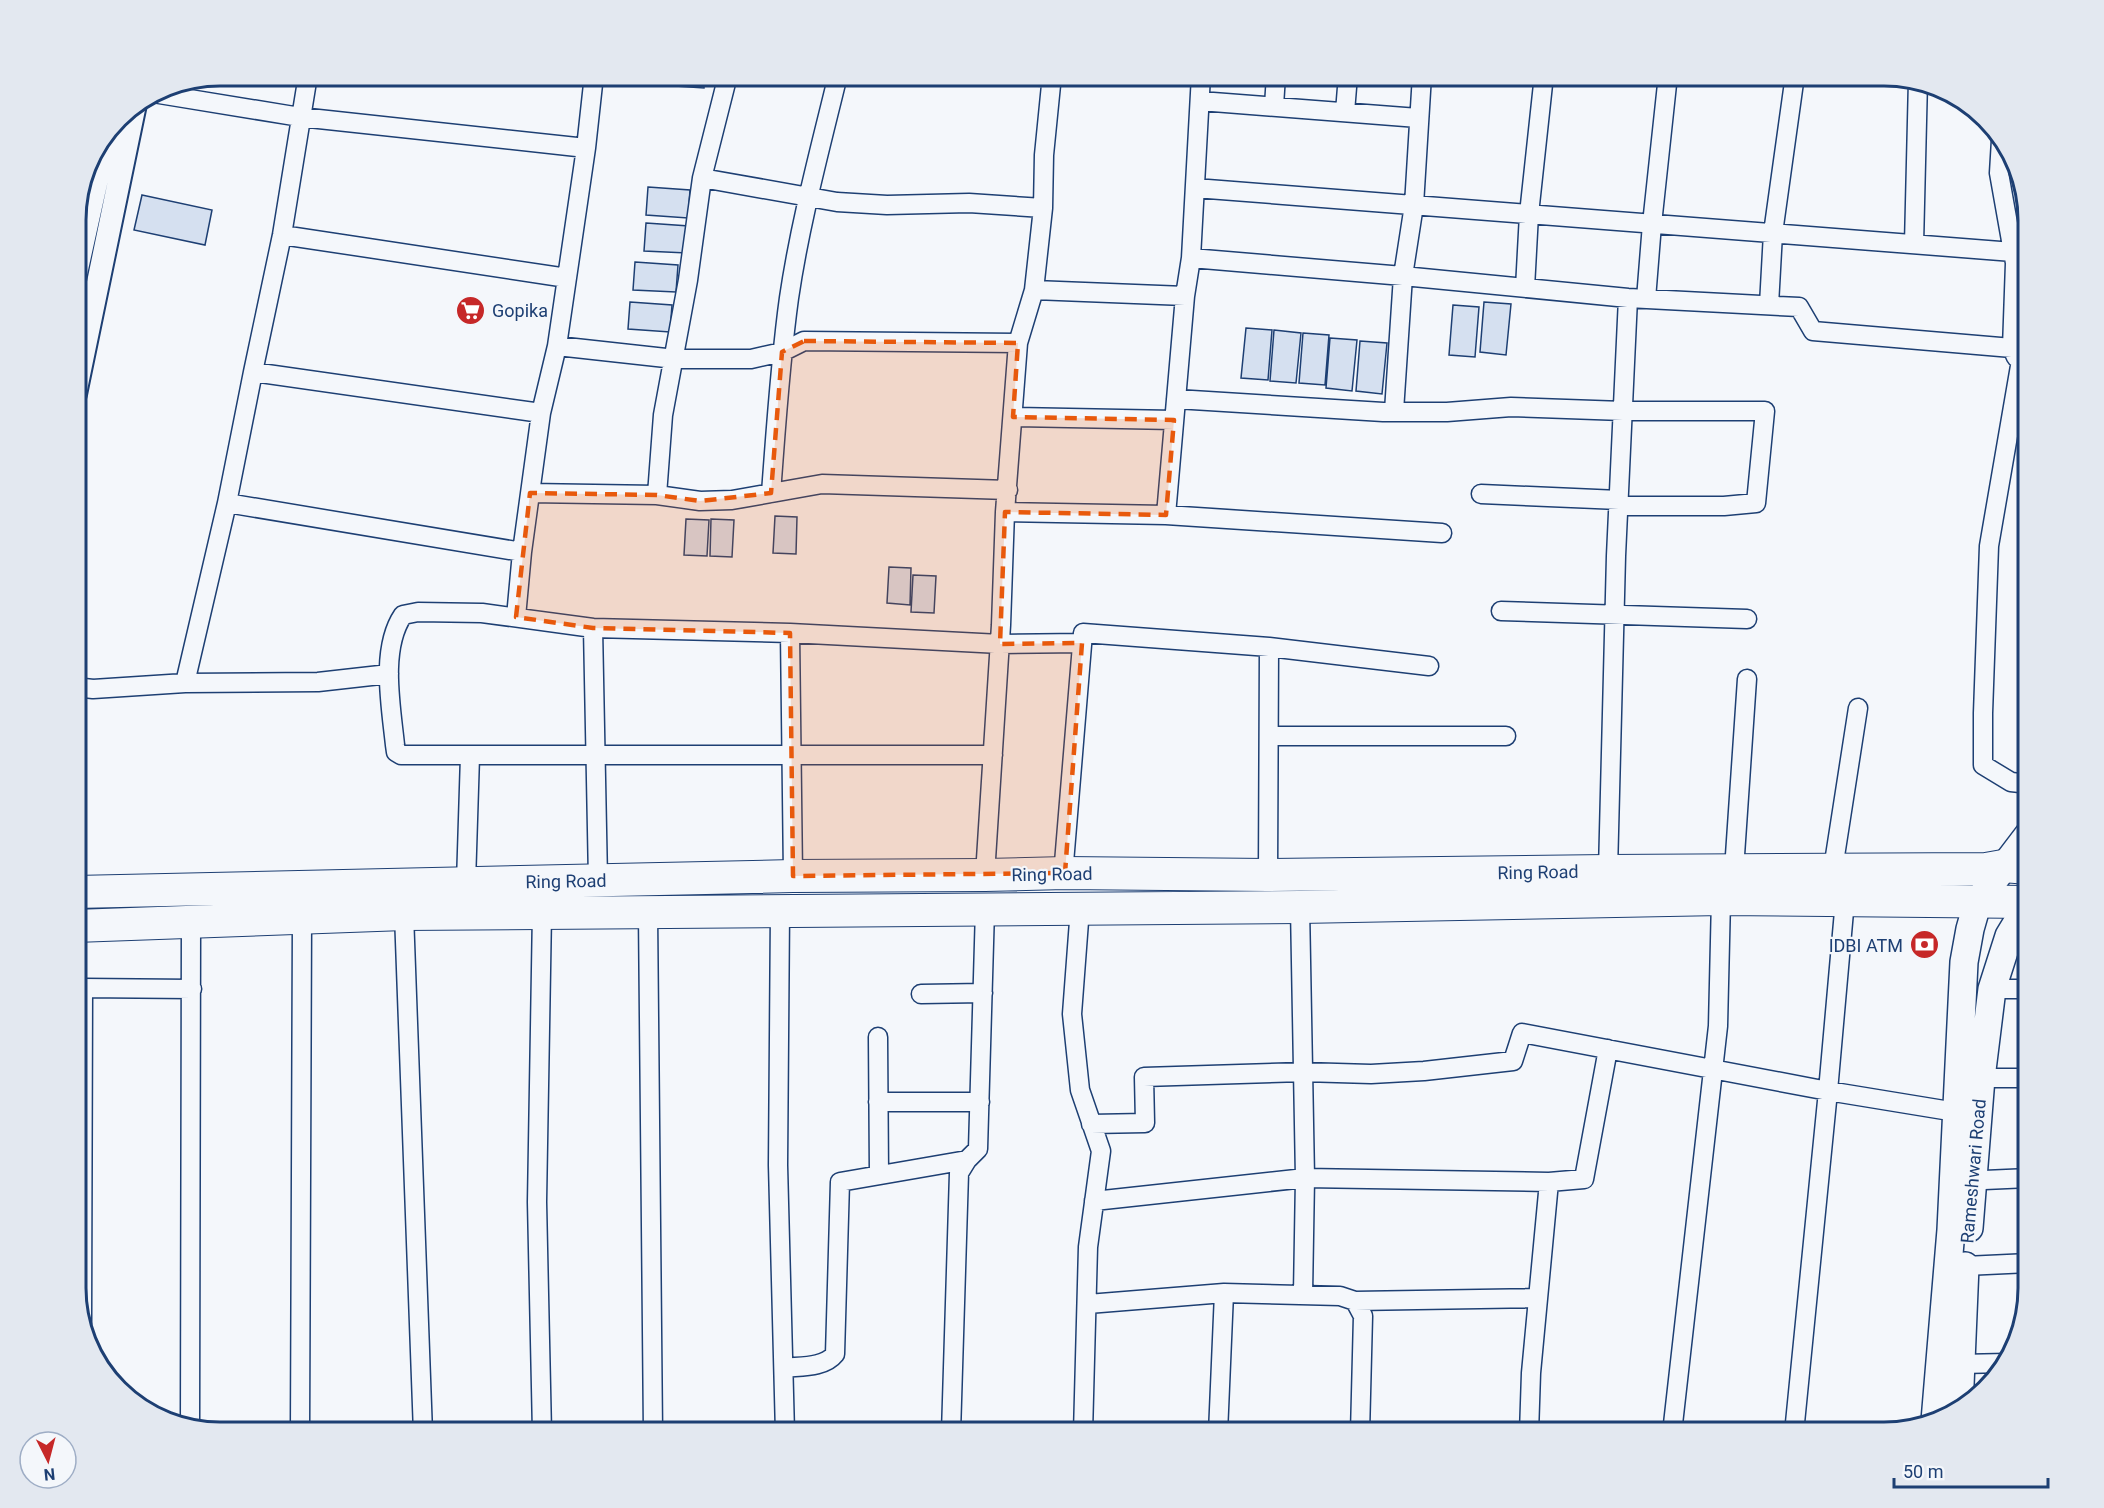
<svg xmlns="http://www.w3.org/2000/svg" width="2104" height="1508" viewBox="0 0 2104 1508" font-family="Roboto,sans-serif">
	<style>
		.building { fill: #d5e0f0; stroke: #1d3f73; stroke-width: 1.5 }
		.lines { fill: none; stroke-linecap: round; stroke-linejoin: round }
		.minor-casing { stroke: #1d3f73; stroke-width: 21 }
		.tertiary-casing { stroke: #1d3f73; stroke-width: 26 }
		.secondary-casing { stroke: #1d3f73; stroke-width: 30 }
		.trunk-casing { stroke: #1d3f73; stroke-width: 34 }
		.minor { stroke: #f4f7fb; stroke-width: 18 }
		.tertiary { stroke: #f4f7fb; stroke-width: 22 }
		.secondary { stroke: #f4f7fb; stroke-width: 27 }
		.trunk { stroke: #f4f7fb; stroke-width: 32 }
		.marked { fill: #e8590c; fill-opacity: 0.2; stroke: #e8590c; stroke-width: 4.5; stroke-dasharray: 12 8; stroke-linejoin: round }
		.labels { text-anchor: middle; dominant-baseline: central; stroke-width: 4.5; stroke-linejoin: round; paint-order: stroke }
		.poi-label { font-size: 18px; fill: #1d3f73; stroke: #f4f7fb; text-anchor: start }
		.street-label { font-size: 18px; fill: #1d3f73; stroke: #f4f7fb }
		.rim { fill: none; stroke: #1d3f73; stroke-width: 3 }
	</style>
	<rect width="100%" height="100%" fill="#f4f7fb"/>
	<!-- building -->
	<path class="building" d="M662,75h43l-1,13 -43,-3z
		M648,187l42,3 -2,28 -42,-3z
		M142,195l70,15 -7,35 -71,-15z
		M646,223l43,3 -2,27 -43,-2z
		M635,262l43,3 -2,27 -43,-2z
		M630,302l42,3 -2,27 -42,-3z
		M1484,302l27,2 -5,51 -26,-3z
		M1453,305l26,2 -4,50 -26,-2z
		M1246,328l26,2 -4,50 -27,-2z
		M1274,330l27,3 -5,50 -26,-2z
		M1303,333l26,2 -4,50 -26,-2z
		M1330,338l27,2 -5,51 -26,-3z
		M1360,341l27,2 -5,51 -26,-3z
		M775,516l22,1 -1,37 -23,-1z
		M686,519l23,1 -2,36 -23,-1z
		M711,519l23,1 -2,37 -22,-1z
		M889,567l22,1 -1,37 -23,-2z
		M913,575l23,1 -2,37 -23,-1z"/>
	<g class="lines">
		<defs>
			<path id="minor" d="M992,75l60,2
				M153,93l147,24 286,31
				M1200,101l218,17
				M1274,106l2,-31
				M1345,112l3,-37
				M2001,140l-2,33 16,90 -3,85 4,9
				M702,178l135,24 50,3 82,-2 74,5
				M1195,188l818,64
				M282,235l285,43
				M1914,244l4,-164
				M1191,258l212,18 225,22 171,9 14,24 199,17
				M1525,288l4,-74 15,-139
				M1034,290l151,6
				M1646,299l6,-75 16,-149
				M1769,305l4,-72 22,-158
				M557,346l118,13h76l31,-7 22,-11 214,2
				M2020,366l-31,180 -6,167v52l28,17 18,2
				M253,372l29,-137 26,-160
				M1176,399l207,13h64l64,-5 112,4h142l-9,92 -32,3h-106
				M1394,411l9,-135 11,-71 8,-130
				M1013,417l161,3
				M530,493l127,2 6,-80 25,-135 14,-102 26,-103
				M771,493c5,-65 9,-130 18,-195 11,-75 31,-149 49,-223
				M1481,494l138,6
				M657,495l43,6 32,-1 90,-16 186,6
				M1005,512l161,3 276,18
				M1166,515l19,-219 6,-38 10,-183
				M522,552l-295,-49 26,-131 288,41
				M1501,611l246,8
				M516,617l6,-65 19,-139 16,-67 29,-198 8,-73
				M593,628l5,252
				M790,633l3,243
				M1269,647l160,19
				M185,683l133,-1 71,-8
				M75,687l18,2 92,-6 42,-180
				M1269,736h237
				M993,755h-592l-5,-3 -1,-7c-4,-39 -15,-96 8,-130l15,-3 64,1 111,15 197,5 210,11 82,-1
				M1833,869l25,-161
				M1734,870l13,-191
				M1608,871l8,-315 12,-258
				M1065,873l-1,-10 19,-230 186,14 -1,228
				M985,875l16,-250 4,-113 13,-169 16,-53 9,-82 1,-53 8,-80
				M466,883l4,-127
				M1080,908l-8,106 8,76 21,61 -13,96 -5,186
				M780,910l-2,255 7,268
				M648,913l5,520
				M404,914l19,519
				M1992,989h37
				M921,994l62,-1
				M878,1037l1,138
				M1981,1078h48
				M878,1102h102
				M1091,1124l54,-1 -1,-46 159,-5 68,2 53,-3 89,-10 9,-28 306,58 128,21
				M1962,1181l67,-3
				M1549,1182l35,-3 24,-130
				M1094,1201l211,-23 -5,-271
				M1965,1266l64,-3
				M1303,1294l2,-116 244,4 -18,191 -2,60
				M1355,1301l183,-3
				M1088,1304l136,-11
				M82,1324l1,-336 109,1
				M1960,1364l47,-1
				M784,1368c16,-2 40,0 51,-14l5,-172 127,-22
				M190,1428l1,-507
				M300,1433l2,-515
				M542,1433l-5,-231 5,-290
				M951,1433l8,-260 8,-13 11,-11 7,-240
				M1218,1433l6,-140 116,3 15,5 8,15 -3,117
				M1672,1433l46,-407 3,-127
				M1794,1433l34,-342 17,-191"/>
			<path id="tertiary" d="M75,278l32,-144
				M75,394l60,-290"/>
			<path id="secondary" d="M1969,1228l12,-150 11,-89 17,-53 20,-33
				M1959,1409l6,-143
				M1935,1421l16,-191 13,-268 6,-33 8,-28 51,-67"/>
			<path id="trunk" d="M75,892l718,-16 192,-1 80,-2 203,2 340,-4 378,-2 17,-3 26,2
				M75,926l329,-12 896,-7 421,-8 308,3"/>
		</defs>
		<!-- minor casing -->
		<use href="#minor" class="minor-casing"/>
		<!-- tertiary casing -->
		<use href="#tertiary" class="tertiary-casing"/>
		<!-- secondary casing -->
		<use href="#secondary" class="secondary-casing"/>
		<!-- trunk casing -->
		<use href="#trunk" class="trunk-casing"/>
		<!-- minor -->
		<use href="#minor" class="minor"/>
		<!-- tertiary -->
		<use href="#tertiary" class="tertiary"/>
		<!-- secondary -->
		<use href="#secondary" class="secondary"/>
		<!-- trunk -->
		<use href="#trunk" class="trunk"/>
	</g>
	<!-- marked area -->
	<path class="marked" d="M804,341l214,2 -5,74 161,3 -8,95 -161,-3 -5,132 82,-1 -17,230 -272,3 -3,-243 -197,-5 -77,-11 14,-124 127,2 43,6 71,-8 11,-141z"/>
	<!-- icons -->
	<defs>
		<symbol id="supermarket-disc" viewBox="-11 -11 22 22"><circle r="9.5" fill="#c62828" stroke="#f4f7fb"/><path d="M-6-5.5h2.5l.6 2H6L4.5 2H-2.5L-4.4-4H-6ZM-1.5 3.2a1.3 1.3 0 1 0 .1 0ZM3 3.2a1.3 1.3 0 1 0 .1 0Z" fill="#fff"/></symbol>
		<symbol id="bank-disc" viewBox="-11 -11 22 22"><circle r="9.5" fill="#c62828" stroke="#f4f7fb"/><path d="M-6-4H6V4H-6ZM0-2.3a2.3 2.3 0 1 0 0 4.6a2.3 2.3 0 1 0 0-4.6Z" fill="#fff"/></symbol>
	</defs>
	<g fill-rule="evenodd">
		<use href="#supermarket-disc" x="454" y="294" width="33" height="33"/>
		<use href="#bank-disc" x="1908" y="928" width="33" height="33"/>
	</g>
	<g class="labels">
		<!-- poi labels -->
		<g class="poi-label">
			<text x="492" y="310">Gopika</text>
			<text x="1903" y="945" text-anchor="end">IDBI ATM</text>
		</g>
		<!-- street labels -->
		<g class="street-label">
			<text transform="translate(1538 872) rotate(-1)">Ring Road</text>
			<text transform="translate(1052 874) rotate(-1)">Ring Road</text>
			<text transform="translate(566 881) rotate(-1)">Ring Road</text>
			<text transform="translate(1973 1171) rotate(-85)">Rameshwari Road</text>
		</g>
	</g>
	<!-- crop -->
	<path d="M0 0H2104V1508H0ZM220 86H1884A134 134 0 0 1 2018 220V1288A134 134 0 0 1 1884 1422H220A134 134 0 0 1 86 1288V220A134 134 0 0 1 220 86Z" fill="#e3e8f0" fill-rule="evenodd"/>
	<path class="rim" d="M220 86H1884A134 134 0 0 1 2018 220V1288A134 134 0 0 1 1884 1422H220A134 134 0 0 1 86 1288V220A134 134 0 0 1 220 86Z"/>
	<!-- north arrow -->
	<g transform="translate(48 1460) rotate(174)"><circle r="28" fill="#f4f7fb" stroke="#9eadc5" stroke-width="1.5"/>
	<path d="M0-4.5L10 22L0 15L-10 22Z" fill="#c62828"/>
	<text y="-9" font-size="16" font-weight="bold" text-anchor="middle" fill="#1d3f73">N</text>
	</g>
	<!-- scale -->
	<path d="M1894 1478v9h154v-9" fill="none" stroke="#1d3f73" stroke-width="3"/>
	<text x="1903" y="1478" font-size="18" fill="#1d3f73" stroke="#f4f7fb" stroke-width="4.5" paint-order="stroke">50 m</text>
</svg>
